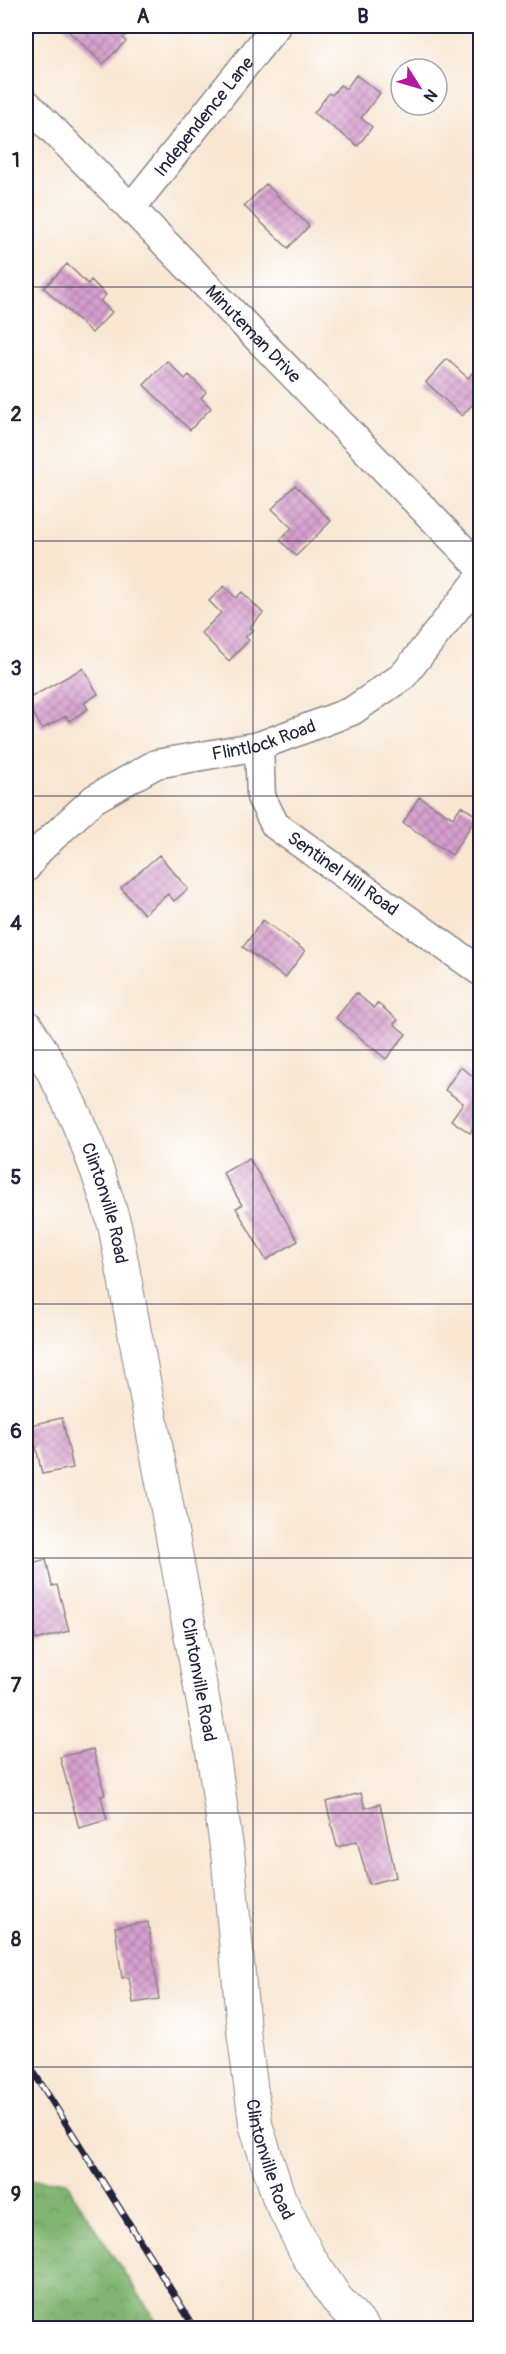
<svg xmlns="http://www.w3.org/2000/svg" width="506" height="2354" viewBox="0 0 506 2354" font-family="Pangolin,sans-serif">
	<style>
		.forest { fill: url(#forest-crowns); stroke: #526c56; stroke-width: 1.5 }
		.building { fill: url(#building-cross-hatch) }
		.lines { fill: none; stroke-linecap: round; stroke-linejoin: round }
		.minor-casing { stroke: #8d8486; stroke-width: 31 }
		.tertiary-casing { stroke: #8d8486; stroke-width: 35 }
		.minor { stroke: #fff; stroke-width: 28 }
		.tertiary { stroke: #fff; stroke-width: 33 }
		.rail-casing { stroke: #22223b; stroke-width: 7 }
		.rail { stroke: #fff; stroke-width: 4.5; stroke-dasharray: 14; stroke-linecap: butt }
		.grid { fill: none; stroke: #22223b; stroke-width: 1.5; stroke-opacity: 0.55 }
		.labels { text-anchor: middle; dominant-baseline: central; stroke-width: 4.5; stroke-linejoin: round; paint-order: stroke }
		.street-label { font-size: 18px; fill: #22223b; stroke: #fff }
		.neatline { fill: none; stroke: #22223b; stroke-width: 2 }
		.grid-label { font-size: 20px; text-anchor: middle; font-weight: bold; fill: #22223b }
	</style>
	<defs>
		<pattern id="forest-crowns" width="20" height="18" patternUnits="userSpaceOnUse" patternTransform="scale(1.5)"><rect width="20" height="18" fill="#81b672"/><path d="M2 6a3 3 0 1 1 6 0M12 15a3 3 0 1 1 6 0" fill="none" stroke="#69945f"/></pattern>
		<pattern id="building-cross-hatch" width="8" height="8" patternUnits="userSpaceOnUse" patternTransform="scale(1.5)"><rect width="8" height="8" fill="#d79fcd"/><path d="M0 0l8 8M0 8l8-8" fill="none" stroke="#ae81a8"/></pattern>
	</defs>
	<rect width="100%" height="100%" fill="#fff"/>
	<filter id="ink" filterUnits="userSpaceOnUse"><feTurbulence type="fractalNoise" baseFrequency=".0167" numOctaves="2"/><feDisplacementMap in="SourceGraphic" scale="12" xChannelSelector="R" yChannelSelector="G"/><feConvolveMatrix kernelMatrix="1 2 1 2 8 2 1 2 1" color-interpolation-filters="sRGB"/></filter>
	<filter id="wash" filterUnits="userSpaceOnUse"><feTurbulence type="fractalNoise" baseFrequency=".008" numOctaves="4" result="noise"/><feDisplacementMap in="SourceGraphic" scale="24" xChannelSelector="R" yChannelSelector="G"/><feGaussianBlur stdDeviation="1.35" result="paint"/><feColorMatrix in="noise" values="0 0 0 0 0 0 0 0 0 0 0 0 0 0 0 0 0 1.4 0 .05"/><feComposite in="paint" operator="in"/></filter>
	<g filter="url(#wash)">
		<rect width="100%" height="100%" fill="#f8e6d2"/>
		<!-- forest -->
		<path class="forest" d="M26,2180l41,1 8,17 86,130h-135z"/>
		<g id="blocks">
			<!-- building -->
			<path class="building" d="M63,26h72l-12,12 3,3 -23,23z
				M356,75l24,18 -19,25 11,9 -14,19 -44,-33 15,-20 3,2 8,-10 6,4z
				M266,184l43,42 -21,22 -44,-42z
				M67,264l21,20 3,-4 15,15 -6,6 12,11 -20,21 -48,-45z
				M447,359l21,19 12,-14v32l-18,20 -36,-34z
				M167,361l18,18 4,-4 17,17 -5,6 10,10 -21,22 -46,-45z
				M295,485l36,36 -35,35 -16,-16 12,-12 -20,-19z
				M224,586l12,12 6,-6 21,21 -13,14 3,3 -8,7 4,3 -20,21 -28,-28 20,-20 -12,-12z
				M83,668l15,26 -14,9 4,6 -19,12 -3,-5 -24,13 -16,-29z
				M419,797l34,21 8,-12 16,10 -25,39 -49,-32z
				M159,855l29,34 -14,12 -6,-7 -24,20 -23,-26z
				M263,920l42,31 -20,27 -42,-31z
				M356,993l18,15 3,-5 21,17 -4,4 12,10 -20,25 -50,-41z
				M460,1067l19,13 1,-2v40l-10,15 -19,-13 12,-17 -18,-13z
				M249,1158l49,83 -32,19 -30,-52 6,-3 -19,-32z
				M62,1418l11,50 -31,6 -6,-27 -10,2v-23z
				M46,1559l6,27 5,-1 12,46 -33,9 -10,-40v-35z
				M93,1749l12,46 -4,1 6,24 -28,8 -19,-71z
				M361,1793l4,15 15,-4 16,73 -27,7 -12,-43 -20,6 -11,-45z
				M148,1922l11,77 -26,4 -4,-26 -7,1 -7,-51z"/>
		</g>
	</g>
	<g filter="url(#ink)">
		<use href="#blocks" fill-opacity="0" stroke="#8d8486" stroke-width="1.5"/>
		<g class="lines">
			<defs>
				<g id="minor">
					<path id="s1" d="M26,103l105,105 349,359"/>
					<path id="s2" d="M131,208l145,-182"/>
					<path id="s3" d="M259,746l2,51 14,28 205,146"/>
					<path id="s4" d="M26,868l12,-17 56,-52 62,-35 103,-18 93,-35 51,-35 77,-98"/>
				</g>
				<g id="tertiary">
					<path id="s5" d="M26,1026c41,62 69,130 89,201l99,533 14,97 16,178 12,91 23,72 29,58 28,42 27,30"/>
				</g>
			</defs>
			<!-- minor casing -->
			<use href="#minor" class="minor-casing"/>
			<!-- tertiary casing -->
			<use href="#tertiary" class="tertiary-casing"/>
			<!-- minor -->
			<use href="#minor" class="minor"/>
			<!-- tertiary -->
			<use href="#tertiary" class="tertiary"/>
			<defs>
				<path id="rail" d="M26,2060l169,268"/>
			</defs>
			<!-- rail casing -->
			<use href="#rail" class="rail-casing"/>
			<!-- rail -->
			<use href="#rail" class="rail"/>
		</g>
	</g>
	<!-- grid -->
	<path class="grid" d="M253,26v2302M26,287h454M26,541h454M26,796h454M26,1050h454M26,1304h454M26,1558h454M26,1813h454M26,2067h454"/>
	<g class="labels">
		<!-- street labels -->
		<g class="street-label">
			<text stroke="none"><textPath href="#s2" startOffset="117">Independence Lane</textPath></text>
			<text stroke="none"><textPath href="#s1" startOffset="324">Minuteman Drive</textPath></text>
			<text stroke="none"><textPath href="#s4" startOffset="279">Flintlock Road</textPath></text>
			<text stroke="none"><textPath href="#s3" startOffset="166">Sentinel Hill Road</textPath></text>
			<text stroke="none"><textPath href="#s5" startOffset="195">Clintonville Road</textPath></text>
			<text stroke="none"><textPath href="#s5" startOffset="681">Clintonville Road</textPath></text>
			<text stroke="none"><textPath href="#s5" startOffset="1167">Clintonville Road</textPath></text>
		</g>
	</g>
	<!-- margin -->
	<rect width="506" height="2354" fill="none" stroke="#fff" stroke-width="66"/>
	<!-- north arrow -->
	<g transform="translate(419 87) rotate(127)"><circle r="28" fill="#ffffff" stroke="#a7a7b1" stroke-width="1.5"/>
	<path d="M0-4.5L10 22L0 15L-10 22Z" fill="#b5179e"/>
	<text y="-9" font-size="16" font-weight="bold" text-anchor="middle" fill="#22223b">N</text>
	</g>
	<rect x="33" y="33" width="440" height="2288" class="neatline"/>
	<g class="grid-label">
		<text x="143" y="23">A</text>
		<text x="363" y="23">B</text>
		<text x="16" y="167">1</text>
		<text x="16" y="421">2</text>
		<text x="16" y="675">3</text>
		<text x="16" y="930">4</text>
		<text x="16" y="1184">5</text>
		<text x="16" y="1438">6</text>
		<text x="16" y="1692">7</text>
		<text x="16" y="1946">8</text>
		<text x="16" y="2201">9</text>
	</g>
</svg>
